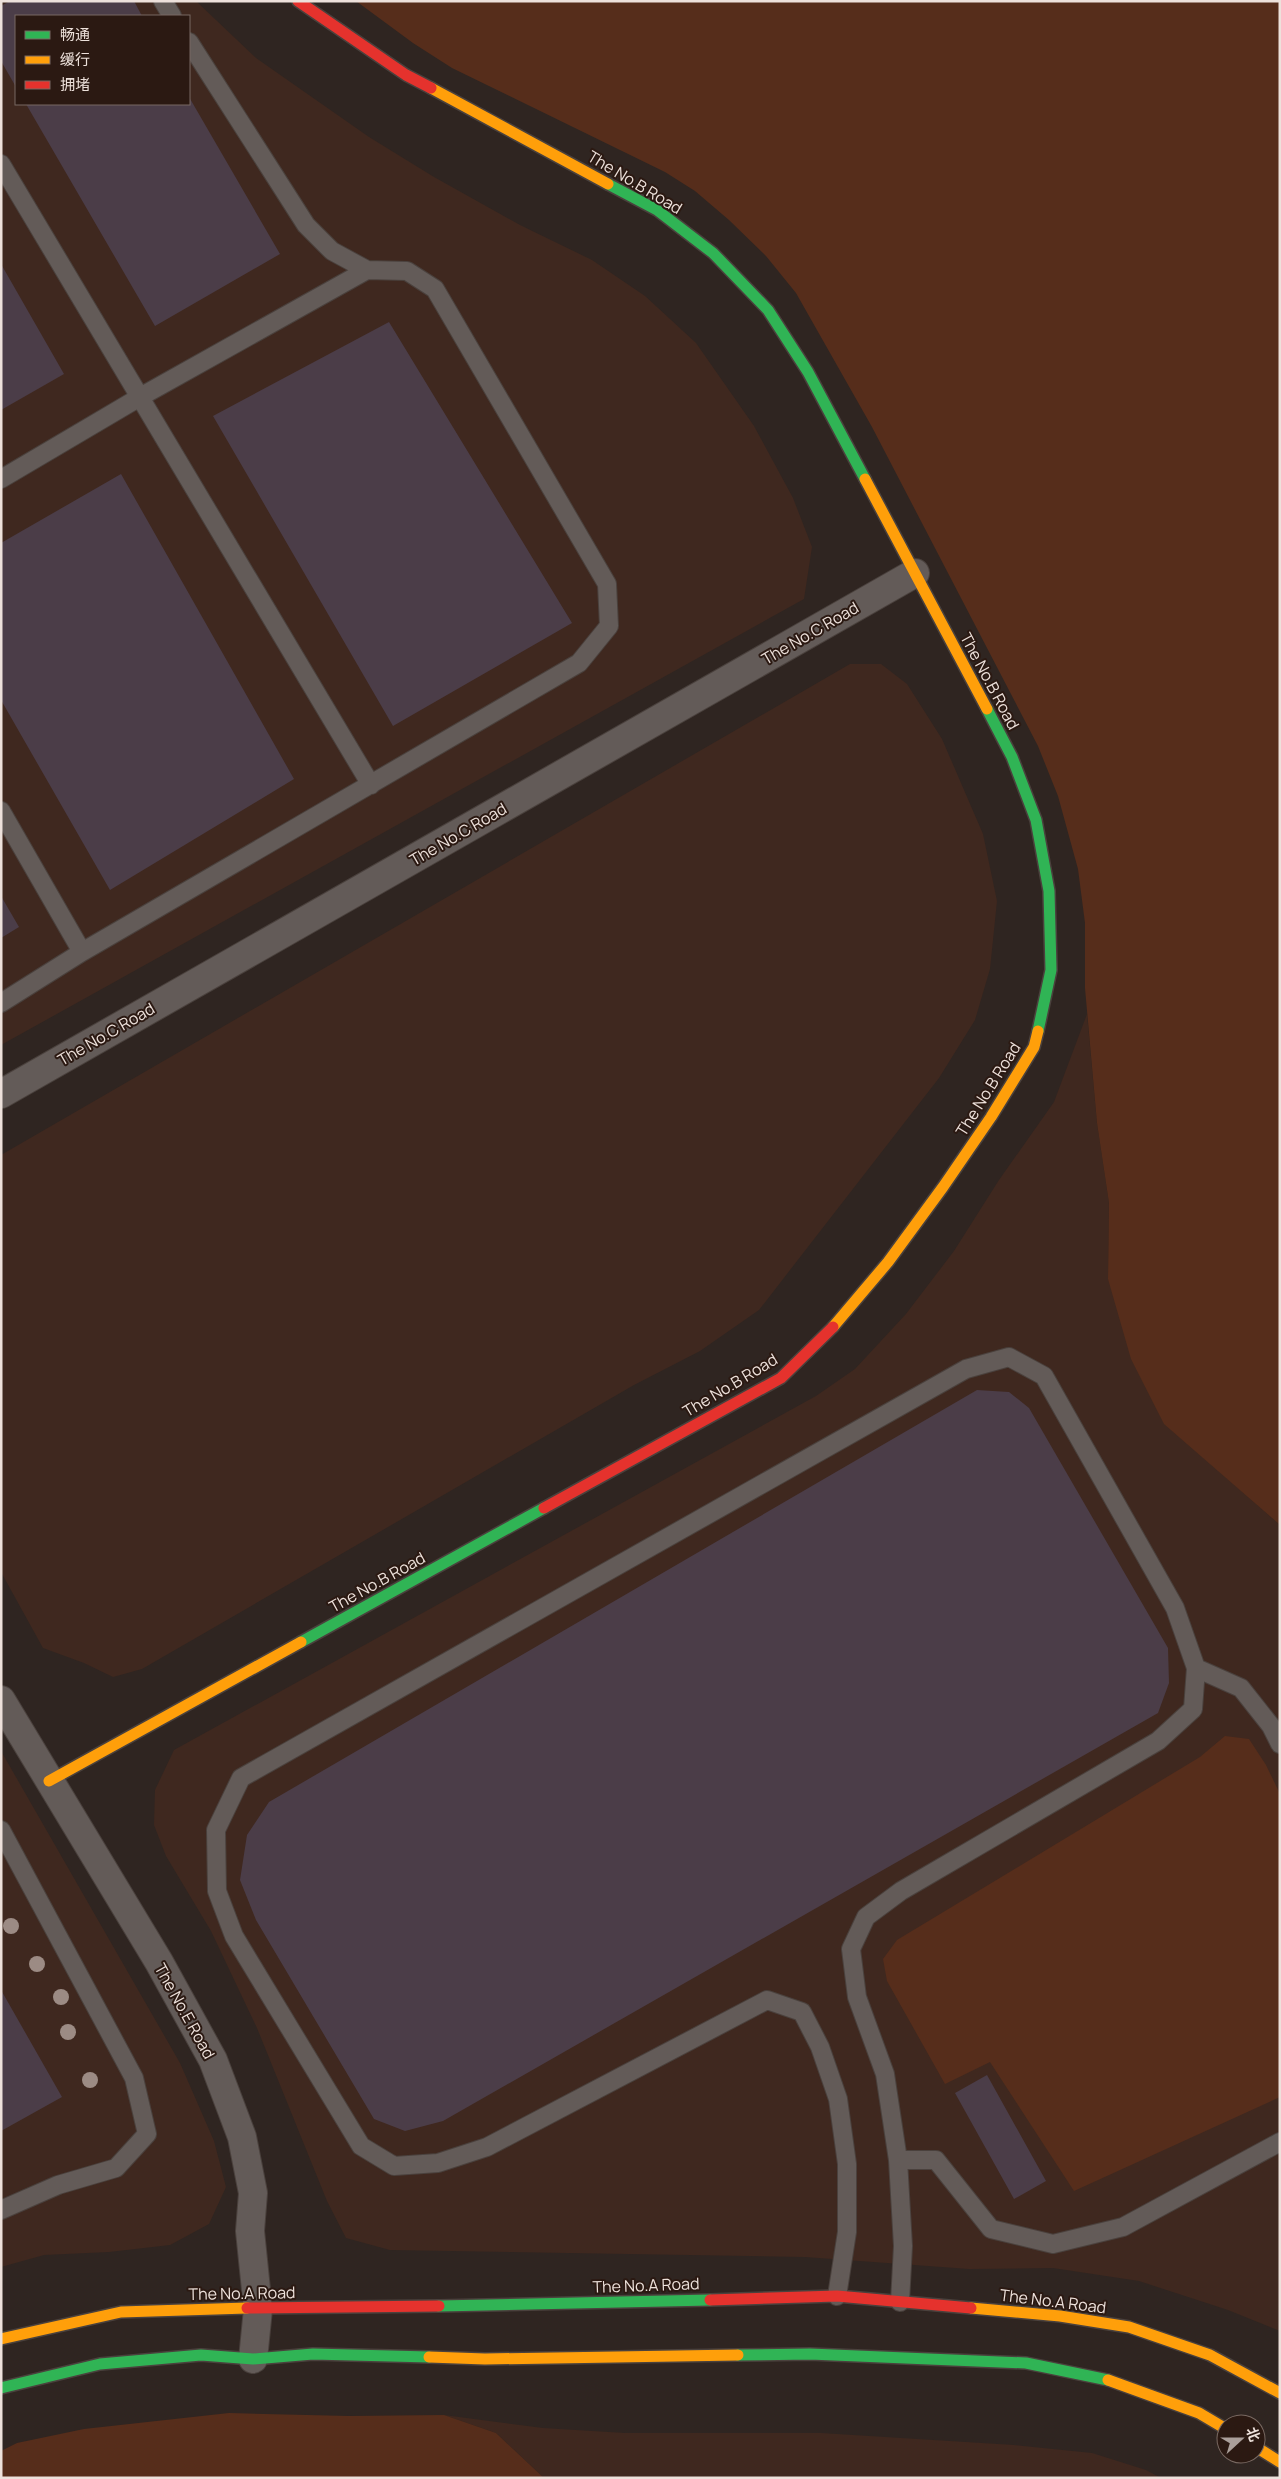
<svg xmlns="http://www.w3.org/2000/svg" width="1281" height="2479" viewBox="0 0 1281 2479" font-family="Manrope,'Noto Sans SC',sans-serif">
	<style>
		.built { fill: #3f281f; fill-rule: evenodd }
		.green { fill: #562d1b }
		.building { fill: #4b3d48 }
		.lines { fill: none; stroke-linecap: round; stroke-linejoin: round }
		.lane-casing { stroke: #4a413d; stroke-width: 20 }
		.street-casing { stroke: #4a413d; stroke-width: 30 }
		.fast-casing { stroke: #4a413d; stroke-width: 14 }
		.slow-casing { stroke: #4a413d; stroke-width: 14 }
		.jam-casing { stroke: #4a413d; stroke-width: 14 }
		.lane { stroke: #635b58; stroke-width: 18 }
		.street { stroke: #635b58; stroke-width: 28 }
		.fast { stroke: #30b455; stroke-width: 11 }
		.slow { stroke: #ff9f0a; stroke-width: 11 }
		.jam { stroke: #e5322d; stroke-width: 11 }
		.tree { fill: #9c8b84 }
		.labels { text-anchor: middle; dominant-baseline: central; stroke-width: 4; stroke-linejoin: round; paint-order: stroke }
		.street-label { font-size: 16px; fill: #ede1db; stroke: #2b1912 }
	</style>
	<rect width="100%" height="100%" fill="#2f2521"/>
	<!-- built -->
	<path class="built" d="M1,1h195l60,57 113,79 65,40 86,48 72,35 53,36 51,47 58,83 39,72 19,49 -8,52 -803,446zM16,16h173v88h-173z
		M850,664h31l26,20 35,55 41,95 14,67 -7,68 -15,51 -36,58 -180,232 -59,41 -66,34 -492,284 -29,8 -29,-14 -41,-15 -42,-76v-417z
		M1087,1014l10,109 12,80 -1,76 111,192 61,54v806l-52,-21 -89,-29 -86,-13 -84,1 -164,-12 -415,-7 -44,-12 -19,-37 -70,-173 -46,-97 -45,-75 -12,-31 1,-35 19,-40 642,-354 39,-27 51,-55 48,-63 45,-71 55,-78z
		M1,1751l179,312 34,78 12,46 -17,37 -39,21 -61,7 -65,3 -43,12z
		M444,2415l99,13 82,5h196l193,12 78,8 54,17 15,8h-617l-48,-45z"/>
	<!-- green -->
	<path class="green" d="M356,1h924v1524l-116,-101 -33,-65 -23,-80 1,-76 -12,-80 -12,-135v-65l-7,-54 -20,-73 -20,-50 -166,-319 -76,-134 -30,-37 -37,-36 -34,-29 -30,-19 -213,-104 -39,-25z
		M1225,1736l24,3 17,26 14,29v303l-206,94 -84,-129 -45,22 -58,-103 -4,-22 14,-19 303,-183z
		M229,2413l120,3 95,-1 52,18 48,45h-543v-27l16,-8 67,-14z"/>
	<!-- building -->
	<path class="building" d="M10,1h124l8,15h-126v71l-15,-26v-55z
		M189,97l91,157 -125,72 -129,-222h163z
		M1,264l63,110 -63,36z
		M389,322l183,301 -179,103 -180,-310z
		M121,474l173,305 -184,111 -109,-190v-157z
		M1,896l18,31 -18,11z
		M977,1390l32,2 20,16 139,240 1,35 -11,30 -715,408 -38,10 -31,-12 -118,-199 -16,-40 7,-45 22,-33z
		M1,1990l61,107 -61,34z
		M987,2075l59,106 -32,18 -59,-106z"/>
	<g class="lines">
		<defs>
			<path id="lane" d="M163,1l9,15
				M1,164l370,621
				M1,479l139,-82 227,-127
				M1,811l81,141
				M1,1003l81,-51 497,-289 30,-37 -2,-42 -172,-295 -28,-18 -40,-1 -35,-19 -26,-26 -117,-183
				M1196,1668l45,20 30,38 9,18
				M1,1830l133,248 13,56 -31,34 -58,17 -57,25
				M898,2160h38l55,69 62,15 70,-17 157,-85
				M837,2296l10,-64v-68l-9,-65 -18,-52 -18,-35 -35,-12 -280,147 -49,16 -44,3 -33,-20 -127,-210 -17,-45 -1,-61 25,-52 725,-409 43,-12 35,19 131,232 21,60 -3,41 -35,32 -257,150 -35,26 -15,32 6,48 28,77 13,86 5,86 -3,56"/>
			<path id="street" d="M1,1094l914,-521
				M1,1700l158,262 54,98 29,77 11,56 -3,38 8,78 -5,50"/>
			<path id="fast" d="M608,184l49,26 56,43 55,57 40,62 57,107
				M987,709l25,48 24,63 13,71 2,79 -13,61
				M301,1642l243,-134
				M439,2306l271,-6
				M738,2355l72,-1 216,9 82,17
				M1,2388l99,-24 101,-9 52,4 60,-5 116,3"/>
			<path id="slow" d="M431,88l177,96
				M865,479l122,230
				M833,1327l55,-65 55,-75 48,-70 43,-70 4,-16
				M49,1781l252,-139
				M971,2308l89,8 69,11 81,28 70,38
				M1,2339l120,-27 126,-4
				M429,2357l56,2 253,-4
				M1108,2380l91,33 27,16
				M1256,2447l24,15"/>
			<path id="jam" d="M298,1l108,74 25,13
				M544,1508l237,-130 52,-51
				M710,2300l127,-4 134,12
				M247,2308l192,-2"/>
		</defs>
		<!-- lane casing -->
		<use href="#lane" class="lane-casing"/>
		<!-- street casing -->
		<use href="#street" class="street-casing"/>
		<!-- fast casing -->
		<use href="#fast" class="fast-casing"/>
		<!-- slow casing -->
		<use href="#slow" class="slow-casing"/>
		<!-- jam casing -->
		<use href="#jam" class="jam-casing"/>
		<!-- lane -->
		<use href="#lane" class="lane"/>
		<!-- street -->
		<use href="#street" class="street"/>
		<!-- fast -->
		<use href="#fast" class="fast"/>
		<!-- slow -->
		<use href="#slow" class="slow"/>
		<!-- jam -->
		<use href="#jam" class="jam"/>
	</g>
	<!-- trees -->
	<g class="tree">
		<circle cx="11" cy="1926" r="8"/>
		<circle cx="37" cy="1964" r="8"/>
		<circle cx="61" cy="1997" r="8"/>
		<circle cx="68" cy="2032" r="8"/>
		<circle cx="90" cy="2080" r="8"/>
	</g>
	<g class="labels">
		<!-- street labels -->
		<g class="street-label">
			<text transform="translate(635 182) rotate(31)">The No.B Road</text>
			<text transform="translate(810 633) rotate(-30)">The No.C Road</text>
			<text transform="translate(990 681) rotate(62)">The No.B Road</text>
			<text transform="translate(458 834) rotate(-30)">The No.C Road</text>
			<text transform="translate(106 1034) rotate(-30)">The No.C Road</text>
			<text transform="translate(988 1089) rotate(-58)">The No.B Road</text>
			<text transform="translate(730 1385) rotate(-31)">The No.B Road</text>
			<text transform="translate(377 1582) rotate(-29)">The No.B Road</text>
			<text transform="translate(185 2011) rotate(61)">The No.E Road</text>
			<text transform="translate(646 2285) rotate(-2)">The No.A Road</text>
			<text transform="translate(242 2293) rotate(-1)">The No.A Road</text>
			<text transform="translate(1053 2301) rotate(7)">The No.A Road</text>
		</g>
	</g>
	<!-- border -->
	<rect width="1281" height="2479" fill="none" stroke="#ede1db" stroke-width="5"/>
	<!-- legend -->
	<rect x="15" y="15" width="175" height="90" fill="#2b1912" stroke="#796962"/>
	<rect x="25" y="31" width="25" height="8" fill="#30b455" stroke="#796962"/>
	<text x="60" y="40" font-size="15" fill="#ede1db">畅通</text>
	<rect x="25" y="56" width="25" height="8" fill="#ff9f0a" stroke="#796962"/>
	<text x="60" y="65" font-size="15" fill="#ede1db">缓行</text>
	<rect x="25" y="81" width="25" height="8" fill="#e5322d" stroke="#796962"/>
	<text x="60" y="90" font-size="15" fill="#ede1db">拥堵</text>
	<!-- north arrow -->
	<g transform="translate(1241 2439) rotate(69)"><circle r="24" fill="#2b1912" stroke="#796962"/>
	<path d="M0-4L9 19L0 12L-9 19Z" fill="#aa9f9a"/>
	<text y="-8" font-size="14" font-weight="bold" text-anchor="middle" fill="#ede1db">北</text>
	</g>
</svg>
